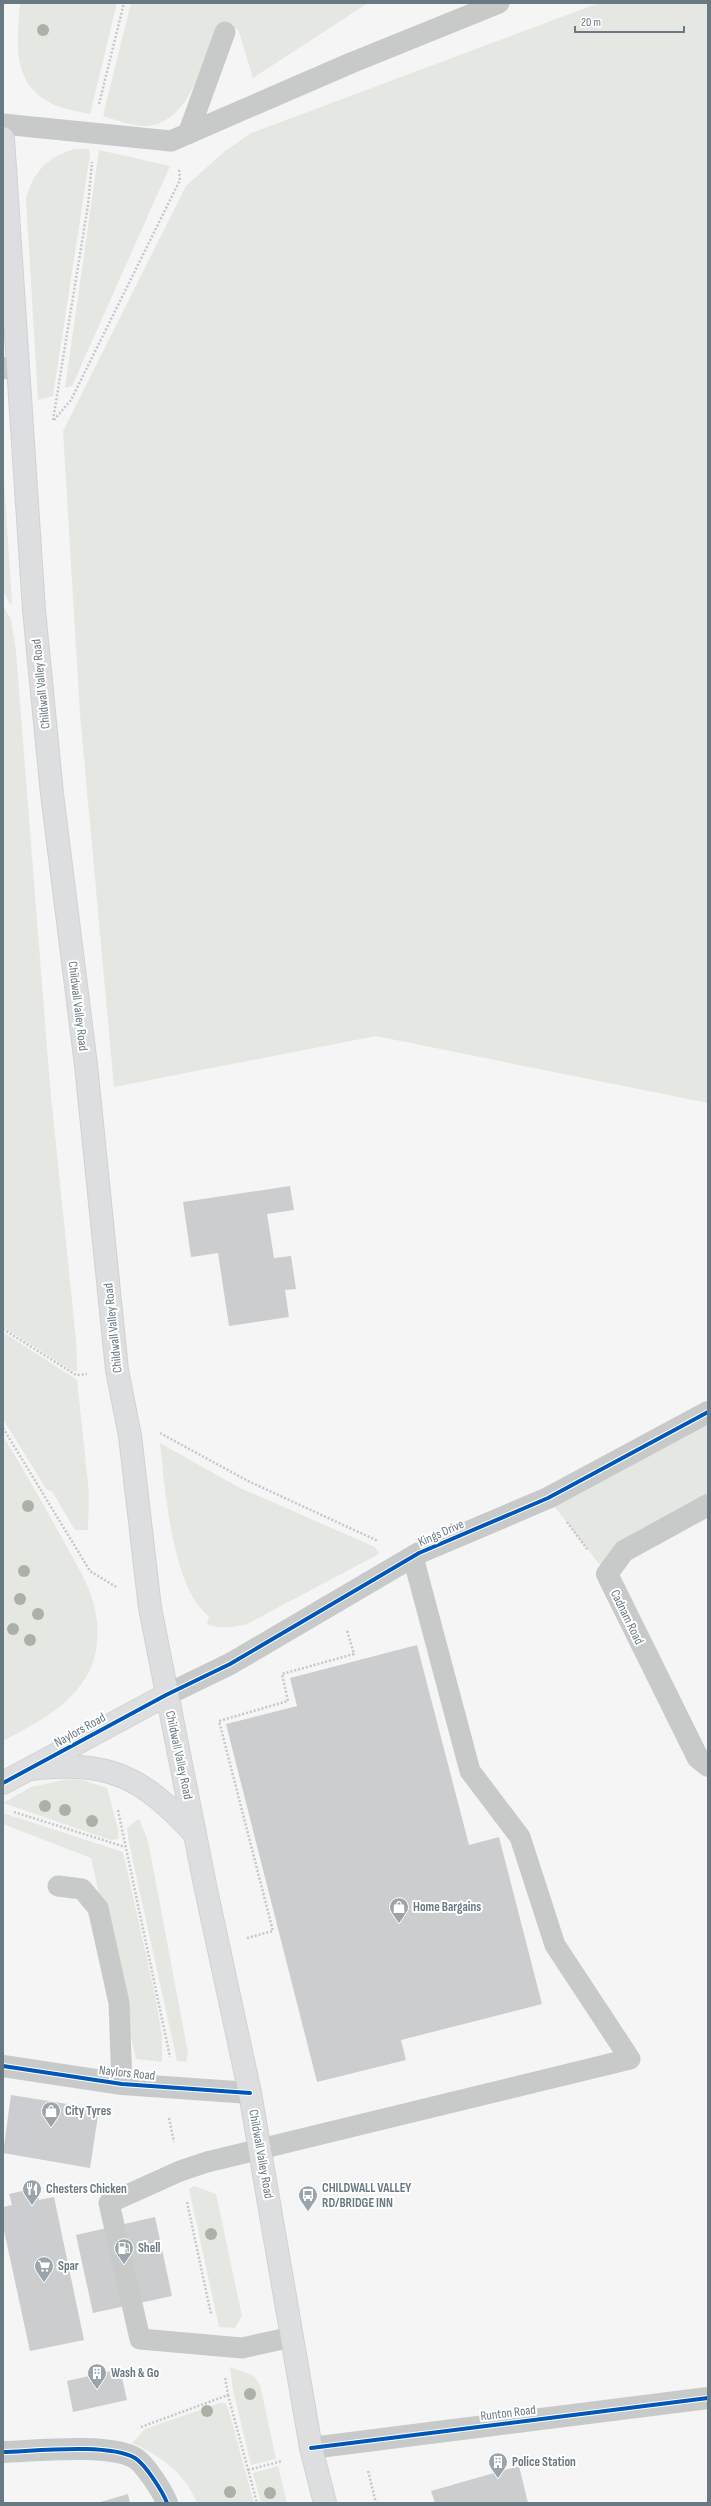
<svg xmlns="http://www.w3.org/2000/svg" width="711" height="2506" viewBox="0 0 711 2506" font-family="'Sofia Sans Condensed',sans-serif">
	<style>
		.green { fill: #e4e7e2 }
		.building { fill: #cccdce }
		.lines { fill: none; stroke-linecap: round; stroke-linejoin: round }
		.secondary-casing { stroke: #d1d2d2; stroke-width: 24 }
		.path { stroke: #c6c7c8; stroke-width: 2.5; stroke-dasharray: 2 2; stroke-linecap: butt }
		.lane { stroke: #c8caca; stroke-width: 21 }
		.street { stroke: #c8caca; stroke-width: 22 }
		.secondary { stroke: #dddedf; stroke-width: 22 }
		.cycleway-casing { stroke: #fff; stroke-width: 6 }
		.cycleway { stroke: #0057b8; stroke-width: 4 }
		.tree { fill: #aab1a7 }
		.labels { text-anchor: middle; dominant-baseline: central; stroke-width: 4; stroke-linejoin: round; paint-order: stroke }
		.street-label { font-size: 13px; fill: #697981; stroke: #fff }
		.poi-label { font-size: 13px; font-weight: bold; fill: #697981; stroke: #fff; text-anchor: start }
	</style>
	<rect width="100%" height="100%" fill="#f5f5f5"/>
	<!-- green -->
	<path class="green" d="M20,3h97l-27,111c-13,-3 -29,-5 -41,-12 -38,-20 -32,-63 -29,-99z
		M131,3h237l-115,75 -15,-49 -21,-4c-13,34 -26,96 -69,101 -15,1 -31,-6 -45,-10z
		M599,3h109v1100l-332,-67 -262,51 -34,-373 -17,-283 123,-245 39,-35 26,-18z
		M75,149h14l1,6 -37,241 -15,4 -12,-201c7,-27 22,-43 49,-50z
		M99,150l71,16 -98,220 -7,2z
		M3,464l9,140h-2l-7,-13z
		M3,606l8,13 5,33 34,434 26,254 1,31h-4l-70,-44z
		M3,1332l74,48 12,113 -1,37h-13l-23,-39 -5,-1 -44,-71z
		M708,1413v94l-101,67 -59,-76z
		M3,1436c23,37 44,75 65,113 10,18 24,41 27,61 5,23 3,50 -11,70 -18,29 -52,45 -81,61z
		M160,1443l80,45 135,59 4,7 -134,71c-14,2 -25,4 -38,-1l2,-8c-37,-27 -44,-128 -49,-173z
		M68,1779l15,1 24,8 11,41v10l-7,1 -108,-37 28,-16z
		M3,1813l120,39 32,143 7,40v27l-26,-3 -45,-201 -88,-34z
		M139,1819l9,22 40,212 -2,9 -9,-1 -48,-218 -2,-15z
		M194,2186l22,8 26,122 -7,12 -16,-1 -30,-138z
		M230,2367l24,9 6,9 16,74 -25,6 -18,-75z
		M220,2403h5l3,5 26,95h-57c-12,-30 -36,-47 -65,-60l13,-14z
		M278,2466l9,37h-26l-8,-30z"/>
	<!-- building -->
	<path class="building" d="M290,1186l4,24 -27,4 7,44 17,-2 5,33 -11,1 4,27 -60,9 -11,-73 -27,4 -8,-55z
		M417,1645l52,200 30,-8 43,167 -141,36 5,20 -89,22 -91,-358 71,-18 -7,-28z
		M11,2095l88,14 -9,59 -87,-15z
		M36,2188l3,12 15,-3 30,143 -54,11 -27,-125v-19l9,-2 -3,-11z
		M155,2217l17,79 -79,17 -17,-78z
		M120,2369l7,31 -54,12 -6,-31z
		M519,2466l9,37h-93l-4,-12z
		M128,2494l2,9h-33z"/>
	<g class="lines">
		<defs>
			<path id="secondary" d="M3,138l31,472 18,184 34,271 31,305 13,66 20,172 55,277 45,208 61,355 14,55
				M30,1769c80,-9 111,7 165,65
				M3,1783l163,-88"/>
		</defs>
		<!-- secondary casing -->
		<use href="#secondary" class="secondary-casing"/>
		<!-- path -->
		<path class="path" d="M99,104l25,-101
			M53,420l35,-215 4,-43
			M54,420l17,-20 109,-220 -1,-11
			M3,1329l73,46 11,-1
			M3,1428l87,143 26,16
			M160,1433l88,48 130,60
			M567,1522l20,27
			M118,1810l52,247
			M14,1812l111,35
			M247,1938l26,-7 -54,-210 69,-20 -6,-27 72,-20 -7,-24
			M169,2118l5,24
			M187,2202l24,112
			M228,2395l29,108
			M141,2427l87,-32 -3,-18
			M248,2470l34,-9
			M368,2471l8,32"/>
		<!-- lane -->
		<path class="lane" d="M3,124l168,17 180,-78 148,-60
			M188,134l37,-102
			M58,1886l24,3 16,19 21,95 3,81
			M292,2337l-50,11 -102,-9 -31,-136 71,-32 27,-9 423,-103 -75,-114 -35,-108 -50,-66 -57,-214"/>
		<!-- street -->
		<path class="street" d="M3,368l15,1
			M708,1505l-84,46 -17,23 91,184 10,8
			M166,1695l64,-31 189,-111 129,-55 160,-86
			M3,2066l119,18 128,9
			M311,2448l397,-50
			M3,2452c33,-1 105,-9 132,6 10,6 28,34 32,45"/>
		<!-- secondary -->
		<use href="#secondary" class="secondary"/>
		<defs>
			<path id="cycleway" d="M3,1783l163,-88 64,-31 189,-111 129,-55 160,-86
				M3,2066l119,18 128,9
				M311,2448l397,-50
				M3,2452c33,-1 105,-9 132,6 10,6 28,34 32,45"/>
		</defs>
		<!-- cycleway casing -->
		<use href="#cycleway" class="cycleway-casing"/>
		<!-- cycleway -->
		<use href="#cycleway" class="cycleway"/>
	</g>
	<!-- trees -->
	<g class="tree">
		<circle cx="43" cy="30" r="6"/>
		<circle cx="28" cy="1506" r="6"/>
		<circle cx="24" cy="1571" r="6"/>
		<circle cx="20" cy="1599" r="6"/>
		<circle cx="38" cy="1614" r="6"/>
		<circle cx="13" cy="1629" r="6"/>
		<circle cx="30" cy="1640" r="6"/>
		<circle cx="45" cy="1806" r="6"/>
		<circle cx="65" cy="1810" r="6"/>
		<circle cx="92" cy="1821" r="6"/>
		<circle cx="211" cy="2234" r="6"/>
		<circle cx="250" cy="2394" r="6"/>
		<circle cx="207" cy="2411" r="6"/>
		<circle cx="230" cy="2492" r="6"/>
		<circle cx="270" cy="2493" r="6"/>
	</g>
	<!-- icons -->
	<defs>
		<symbol id="shop-pin" viewBox="-11 -11 22 30"><path d="M0 17L-7.5 6A9.5 9.5 0 1 1 7.5 6Z" fill="#9aa4aa" stroke="#fff"/><path d="M-5-2.5h2.3a2.7 3.5 0 0 1 5.4 0H5L5.5 6h-11ZM-1.5-2.5h3a1.5 2.3 0 0 0-3 0Z" fill="#fff"/></symbol>
		<symbol id="restaurant-pin" viewBox="-11 -11 22 30"><path d="M0 17L-7.5 6A9.5 9.5 0 1 1 7.5 6Z" fill="#9aa4aa" stroke="#fff"/><path d="M-5-6h1v4h1v-4h1v4h1v-4h1v5L-1.5 .5V6h-2V.5L-5-1ZM5-6V6H3V1.5H1.5Q1.5-4 5-6Z" fill="#fff"/></symbol>
		<symbol id="bus-pin" viewBox="-11 -11 22 30"><path d="M0 17L-7.5 6A9.5 9.5 0 1 1 7.5 6Z" fill="#9aa4aa" stroke="#fff"/><path d="M-5-6H5V4H4V6H2V4H-2V6H-4V4H-5ZM-3.5-4V0h7V-4ZM-3.5 1.2v1.5H-2V1.2ZM2 1.2v1.5H3.5V1.2Z" fill="#fff"/></symbol>
		<symbol id="fuel-pin" viewBox="-11 -11 22 30"><path d="M0 17L-7.5 6A9.5 9.5 0 1 1 7.5 6Z" fill="#9aa4aa" stroke="#fff"/><path d="M-5.5-6h7V0h2V4h1.3V-2.5L3-4.5l.8-.8L6-3V5H2.5V1h-1V6h-7ZM-4.2-4.7v3.2H.2V-4.7Z" fill="#fff"/></symbol>
		<symbol id="supermarket-pin" viewBox="-11 -11 22 30"><path d="M0 17L-7.5 6A9.5 9.5 0 1 1 7.5 6Z" fill="#9aa4aa" stroke="#fff"/><path d="M-6-5.5h2.5l.6 2H6L4.5 2H-2.5L-4.4-4H-6ZM-1.5 3.2a1.3 1.3 0 1 0 .1 0ZM3 3.2a1.3 1.3 0 1 0 .1 0Z" fill="#fff"/></symbol>
		<symbol id="building-pin" viewBox="-11 -11 22 30"><path d="M0 17L-7.5 6A9.5 9.5 0 1 1 7.5 6Z" fill="#9aa4aa" stroke="#fff"/><path d="M-4-6H4V6H1V3H-1V6H-4ZM-2.5-4.3h1.7v1.8h-1.7ZM.8-4.3h1.7v1.8H.8ZM-2.5-1h1.7V.8h-1.7ZM.8-1h1.7V.8H.8Z" fill="#fff"/></symbol>
	</defs>
	<g fill-rule="evenodd">
		<use href="#shop-pin" x="388" y="1896" width="22" height="30"/>
		<use href="#shop-pin" x="40" y="2100" width="22" height="30"/>
		<use href="#restaurant-pin" x="21" y="2178" width="22" height="30"/>
		<use href="#bus-pin" x="297" y="2184" width="22" height="30"/>
		<use href="#fuel-pin" x="113" y="2237" width="22" height="30"/>
		<use href="#supermarket-pin" x="33" y="2255" width="22" height="30"/>
		<use href="#building-pin" x="86" y="2362" width="22" height="30"/>
		<use href="#building-pin" x="487" y="2451" width="22" height="30"/>
	</g>
	<g class="labels">
		<!-- street labels -->
		<g class="street-label">
			<text transform="translate(41 684) rotate(-96)">Childwall Valley Road</text>
			<text transform="translate(78 1006) rotate(83)">Childwall Valley Road</text>
			<text transform="translate(113 1328) rotate(-96)">Childwall Valley Road</text>
			<text transform="translate(441 1533) rotate(-24)">Kings Drive</text>
			<text transform="translate(627 1617) rotate(64)">Cadnam Road</text>
			<text transform="translate(80 1730) rotate(-29)">Naylors Road</text>
			<text transform="translate(179 1755) rotate(78)">Childwall Valley Road</text>
			<text transform="translate(127 2073) rotate(6)">Naylors Road</text>
			<text transform="translate(261 2154) rotate(80)">Childwall Valley Road</text>
			<text transform="translate(508 2413) rotate(-7)">Runton Road</text>
		</g>
		<!-- poi labels -->
		<g class="poi-label">
			<text x="413" y="1907">Home Bargains</text>
			<text x="65" y="2111">City Tyres</text>
			<text x="322" y="2188">CHILDWALL VALLEY<tspan x="322" dy="15">RD/BRIDGE INN</tspan></text>
			<text x="46" y="2189">Chesters Chicken</text>
			<text x="138" y="2248">Shell</text>
			<text x="58" y="2266">Spar</text>
			<text x="111" y="2373">Wash &amp; Go</text>
			<text x="512" y="2462">Police Station</text>
		</g>
	</g>
	<!-- border -->
	<rect width="711" height="2506" fill="none" stroke="#697981" stroke-width="8"/>
	<!-- scale -->
	<path d="M575 26v6h109v-6" fill="none" stroke="#697981" stroke-width="2"/>
	<text x="581" y="26" font-size="12" fill="#697981" stroke="#ffffff" stroke-width="3" paint-order="stroke">20 m</text>
</svg>
